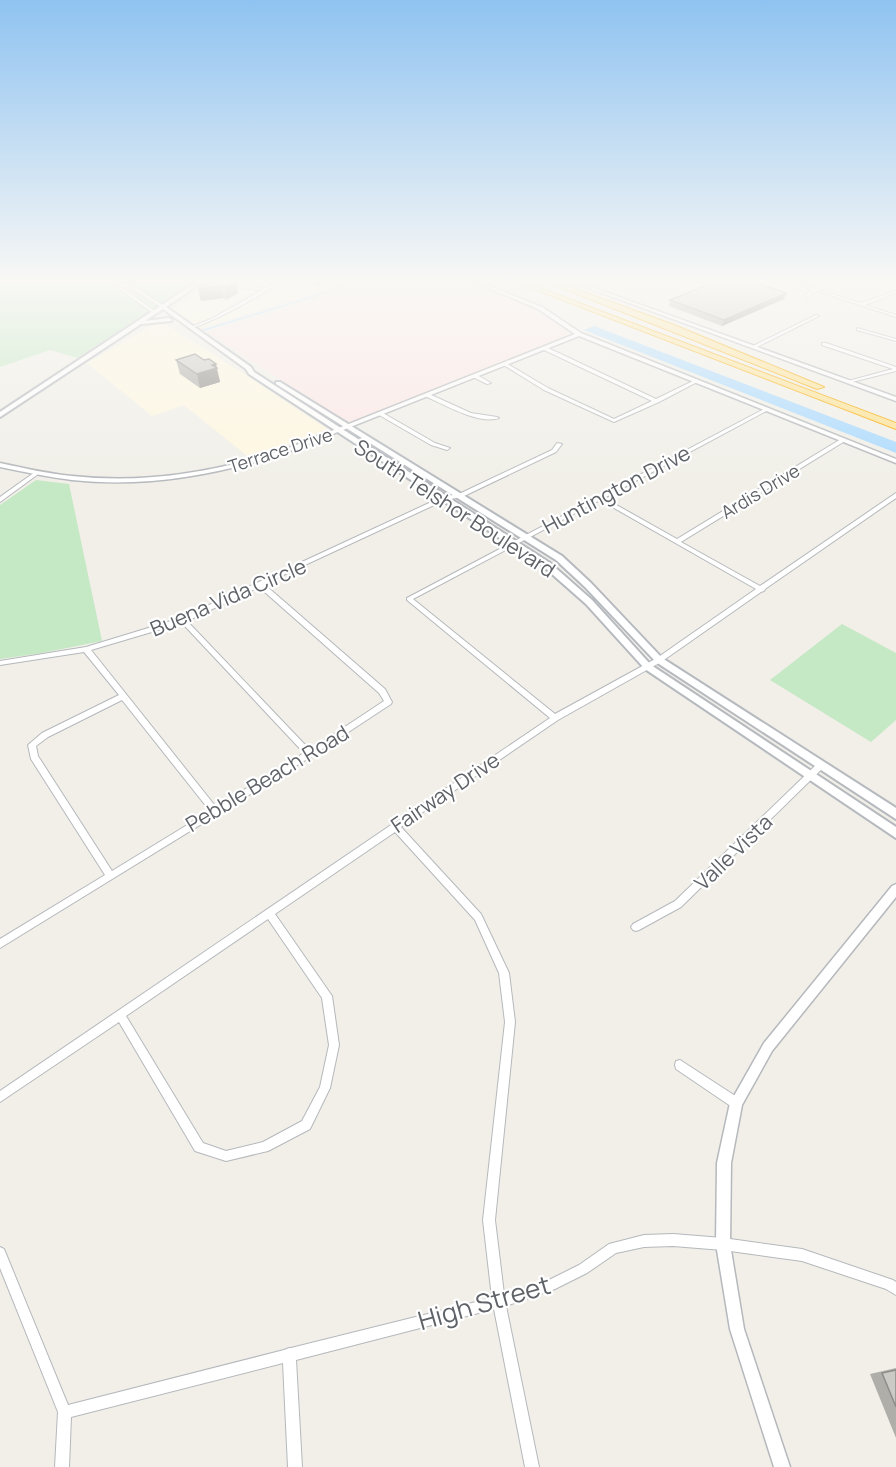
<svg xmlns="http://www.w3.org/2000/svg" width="896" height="1467" viewBox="0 0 896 1467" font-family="Manrope,sans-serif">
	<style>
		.commercial { fill: #fef7e0 }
		.medical { fill: #fce8e6 }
		.green { fill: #c5e8c5 }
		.water { fill: #aadaff }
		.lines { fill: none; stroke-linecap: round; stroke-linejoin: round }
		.stream { stroke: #aadaff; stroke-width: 1.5 }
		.minor-casing { stroke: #b5b8bc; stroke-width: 2 }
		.tertiary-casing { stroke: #b5b8bc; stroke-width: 3 }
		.secondary-casing { stroke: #b6babf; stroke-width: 4 }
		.motorway-casing { stroke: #f9ab00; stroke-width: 2 }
		.minor { fill: #fff; fill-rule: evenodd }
		.tertiary { fill: #fff; fill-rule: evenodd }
		.secondary { fill: #fff; fill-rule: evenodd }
		.motorway { fill: #fde293; fill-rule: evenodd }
		.wall { fill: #afaea9 }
		.shaded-wall { fill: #8f8d8a }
		.building { fill: #cccac5; stroke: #8f8d8a; stroke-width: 1.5 }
		.labels { text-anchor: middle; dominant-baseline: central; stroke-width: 4.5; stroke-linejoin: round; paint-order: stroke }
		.far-street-label { font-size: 18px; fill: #5f6368; stroke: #fff }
		.street-label { font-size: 21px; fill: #5f6368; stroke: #fff }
		.near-street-label { font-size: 26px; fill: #5f6368; stroke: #fff }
	</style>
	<rect width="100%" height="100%" fill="#f1efe8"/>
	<!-- commercial -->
	<path class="commercial" d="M220,279h126l-20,10 -126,39 -28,-18z
		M160,321l95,60 72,48 -76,30 -67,-54 -32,11 -65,-53z"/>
	<!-- medical -->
	<path class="medical" d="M462,279l79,32 18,15 14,7 -225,90 -141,-91 126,-38z"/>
	<!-- green -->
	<path class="green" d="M0,279h200l-123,79 -27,-8 -50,17z
		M36,480l33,4 33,157 -60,12 -42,6v-154z
		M842,624l54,29v67l-25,22 -101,-62z"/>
	<!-- water -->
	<path class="water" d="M594,326l302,116v11l-312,-123z"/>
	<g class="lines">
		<!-- stream -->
		<path class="stream" d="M204,330l124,-38 27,-13"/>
		<defs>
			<path id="minor" d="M282,279h4c-15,10 -82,50 -96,48l21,-8 51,-29 -55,-7 -1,-2 59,7z
				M780,279h5l31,10 17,-10h4l-18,11 42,13 35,-12v2l-31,12 31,10v2l-79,-26 -10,6h-2v-2l8,-5z
				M122,283l9,2 33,21 -3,1 -32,-20 -5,-1 -1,2 33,24 -3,1 -33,-24v-5z
				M816,315l3,1 -64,32 -4,-1z
				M857,328l39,11v2l-39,-11z
				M822,343h4l70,24v4l-48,12v-2l45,-12 -71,-24z
				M542,347h4l110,52 39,-19 4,1 -40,21 -45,20 -70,-32 -42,-26 4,-1 42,25 66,31 38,-18 -110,-52z
				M473,375h4l14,8 -4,1 -14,-7z
				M425,394h4l42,19 26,4 2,1c-20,7 -54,-13 -74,-22z
				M766,408l4,1 -166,89 73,41 164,-100h4v2l-164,101 79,44 136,-93v5l-131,91 -1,2 -3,1 -100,70 -103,58 -157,107 80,87 28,59 6,49 -20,198 9,74 45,-14 30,-15 30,-21 35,-9 29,-1 50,4 79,11 91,31 3,2v13l-10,-6 -84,-28 -79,-11 -50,-4 -29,1 -28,6 -29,20 -32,16 -49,17 33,161h-14l-31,-158 -198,51 6,107h-14l-5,-104 -212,54 -2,50h-14l3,-55 -58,-144v-21l4,2 64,156 216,-55 5,-2h2l201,-50 -9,-78 22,-198 -6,-49 -24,-53 -80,-88 -120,82 57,82 7,49 -9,43 -20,41 -42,22 -42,10 -31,-10 -76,-129 -119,80v-11l391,-266 1,-1 3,-1 155,-105 -143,-118v-2zM600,500l156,89 -99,69 -102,56 -142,-115zM268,919l54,79 7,47 -9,42 -18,34 -39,21 -37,9 -23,-8 -77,-127z
				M379,413h4l52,30 15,5 -3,2 -16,-5 -52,-30z
				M557,443l5,1 -6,8 -94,45 -17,3 -181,84 121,105 7,13 -1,2 -79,52 -312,192v-9l105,-64 -74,-116 -3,-14 14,-12 77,-38 -35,-43 -84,13v-4l86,-14 95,-29 261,-121 17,-3 93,-44zM259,587l120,106 5,8 -74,49 -123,-129zM182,623l122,130 -88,54 -125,-157zM122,700l88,111 -98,60 -74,-115 -2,-10 12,-9z
				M35,472l2,1v2l-37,27v-5z
				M821,762l3,1 1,2 -1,2 -143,140 -42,23 -3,1 -3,-1 -2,-3 2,-3 42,-23 143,-138z
				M680,1060l60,39 1,4 -1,4 -4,1 -4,-1 -56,-38 -1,-4 1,-4z"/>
			<path id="tertiary" d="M467,279h5l70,28 39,26 315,126v4l-317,-127 -294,117c-69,22 -139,35 -213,27 -24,-3 -48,-8 -72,-13v-4c24,5 48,11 72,13 73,8 140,-4 209,-25l294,-117 -37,-25z
				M564,279h5l327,118v4z
				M896,884v13l-124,154 -30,54 -11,58 -1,81 14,85 46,138h-16l-44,-138 -14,-85 1,-81 13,-60 34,-60 128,-157z"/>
			<path id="secondary" d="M201,279h6l-41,28 85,60 3,5 296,191 42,37 59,65 245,162v11l-251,-169 -59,-65 -42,-37 -295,-193 -3,-5 -83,-60 -18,12 24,-3 3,2 -1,1 -30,3 -141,93v-5z
				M276,382h4l282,174 29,27 71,75 234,150v11l-240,-157 -71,-75 -29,-27 -280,-176z"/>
			<path id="motorway" d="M508,279h8l380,144v6z
				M539,279h9l126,46 150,62 -7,2z"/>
		</defs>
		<!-- minor casing -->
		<use href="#minor" class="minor-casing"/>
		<!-- tertiary casing -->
		<use href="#tertiary" class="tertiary-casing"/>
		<!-- secondary casing -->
		<use href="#secondary" class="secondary-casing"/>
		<!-- motorway casing -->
		<use href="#motorway" class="motorway-casing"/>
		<!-- minor -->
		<use href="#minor" class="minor"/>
		<!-- tertiary -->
		<use href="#tertiary" class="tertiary"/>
		<!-- secondary -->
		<use href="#secondary" class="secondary"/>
		<!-- motorway -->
		<use href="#motorway" class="motorway"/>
	</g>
	<!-- wall -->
	<path class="wall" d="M299,279h27v1l-7,6 -19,-3z
		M236,280l2,13 -12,7 -2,-2 -23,3 -3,-12z
		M786,293l-2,6 -62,27 -53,-20 1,-6z
		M176,360l43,17 1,5 -20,6 -20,-14z
		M896,1368v70l-26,-64z"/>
	<!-- shaded-wall -->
	<path class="shaded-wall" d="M318,279h8v1l-7,6z
		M236,280l2,13 -12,7 -2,-12z
		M222,285l2,13 -23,3 -3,-12z
		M786,293l-2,6 -62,27 2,-6z
		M216,364l4,18 -20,6 -3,-14 15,-9z"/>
	<!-- building -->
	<path class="building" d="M214,279h12l10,1 -12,8 -2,-3 -24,4z
		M722,279h23l41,14 -62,27 -54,-20z
		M195,354l9,6 5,-1 7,5 -4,1 5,3 -20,6 -21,-14z
		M896,1370v37l-14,-34z"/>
	<!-- sky -->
	<linearGradient id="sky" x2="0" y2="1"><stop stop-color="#8fc3f1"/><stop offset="0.58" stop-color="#f9f8f5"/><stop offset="1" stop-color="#f9f8f5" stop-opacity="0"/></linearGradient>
	<rect width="896" height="484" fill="url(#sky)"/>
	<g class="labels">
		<!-- far-street labels -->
		<g class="far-street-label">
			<text transform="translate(280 450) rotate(-18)">Terrace Drive</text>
			<text transform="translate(760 491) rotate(-31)">Ardis Drive</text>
		</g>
		<!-- street labels -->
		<g class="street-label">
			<text transform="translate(616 489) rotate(-28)">Huntington Drive</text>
			<text transform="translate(455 508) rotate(33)">South Telshor Boulevard</text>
			<text transform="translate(228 597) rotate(-23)">Buena Vida Circle</text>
			<text transform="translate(267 778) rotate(-31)">Pebble Beach Road</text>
			<text transform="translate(445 792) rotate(-34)">Fairway Drive</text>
			<text transform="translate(733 852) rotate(-44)">Valle Vista</text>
		</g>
		<!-- near-street labels -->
		<g class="near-street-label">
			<text transform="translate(484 1302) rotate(-16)">High Street</text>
		</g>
	</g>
</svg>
